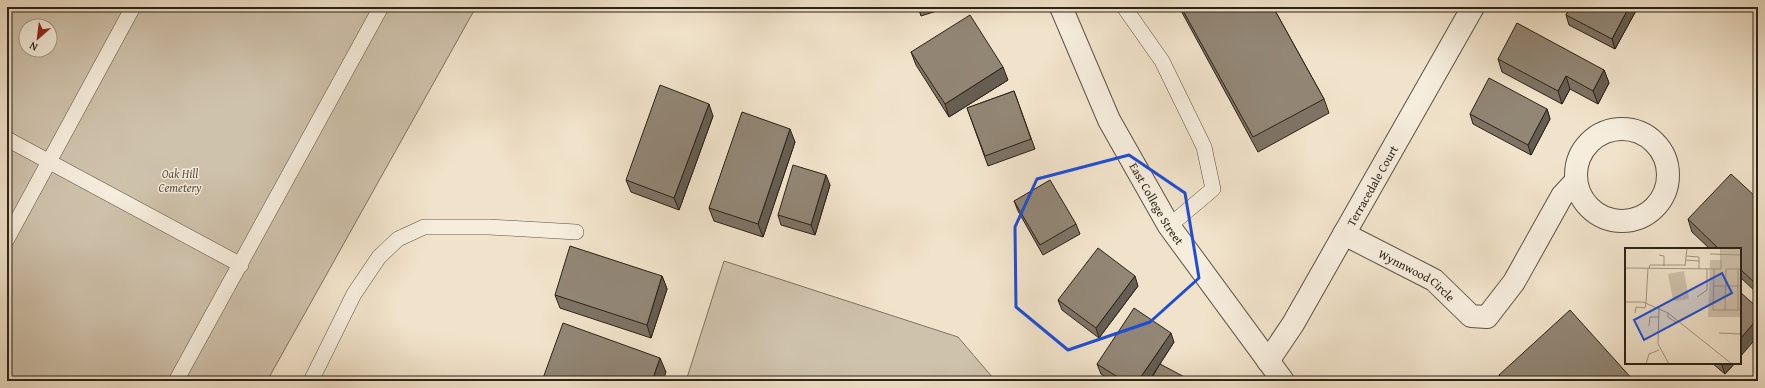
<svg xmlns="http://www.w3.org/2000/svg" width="1765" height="388" viewBox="0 0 1765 388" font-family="'Gentium Book Plus',serif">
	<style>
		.green { fill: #cfc2ac; stroke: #7d7262; fill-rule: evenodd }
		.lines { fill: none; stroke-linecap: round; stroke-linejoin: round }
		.service-casing { stroke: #5c5244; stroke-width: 16 }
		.minor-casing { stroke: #5c5244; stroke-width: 24 }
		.service { stroke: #f6eddd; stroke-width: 15 }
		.minor { stroke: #f6eddd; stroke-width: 22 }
		.wall { fill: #7e7365; stroke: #2b2217 }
		.shaded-wall { fill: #665e52; stroke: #2b2217 }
		.building { fill: #928675; stroke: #2b2217 }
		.marked { fill: none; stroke: #1d4ed8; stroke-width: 3; stroke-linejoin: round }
		.labels { text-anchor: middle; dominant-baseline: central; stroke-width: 3; stroke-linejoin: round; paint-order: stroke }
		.park-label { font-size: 12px; font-style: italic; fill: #5c5244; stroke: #f6eddd }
		.street-label { font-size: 12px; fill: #2b2217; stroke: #f6eddd }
		.inset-road { fill: none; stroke: #a29683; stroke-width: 1 }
		.view { fill: #1d4ed8; fill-opacity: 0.15; stroke: #1d4ed8; stroke-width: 2 }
		.inset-edge { fill: none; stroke: #2b2217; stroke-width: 2 }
	</style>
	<rect width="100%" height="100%" fill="#f1e3cb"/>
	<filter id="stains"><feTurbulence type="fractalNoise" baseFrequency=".005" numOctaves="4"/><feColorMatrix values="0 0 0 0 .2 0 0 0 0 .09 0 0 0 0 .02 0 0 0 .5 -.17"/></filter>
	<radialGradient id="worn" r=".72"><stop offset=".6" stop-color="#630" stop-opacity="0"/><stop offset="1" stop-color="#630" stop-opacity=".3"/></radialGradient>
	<!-- green -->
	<path class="green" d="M7,7h469l-209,374h-260zM26,26h24v24h-24z
		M724,261l234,76 35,41 -1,3h-306z"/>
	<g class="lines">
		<defs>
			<path id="service" d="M1124,7l38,54 42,86 9,42 -44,37
				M7,139l234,126
				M7,239l126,-232
				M176,381l205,-374
				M311,381l43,-87 25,-37 19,-18 26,-12h65l87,5"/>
			<g id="minor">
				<path id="s1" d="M1061,7l48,113 60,106 114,155"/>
				<circle cx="1622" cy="175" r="46"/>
				<path id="s2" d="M1344,234l90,46 37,36 16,1 27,-35 48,-86 13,-14"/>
				<path id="s3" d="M1268,361l25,-37 180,-317"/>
			</g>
		</defs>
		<!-- service casing -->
		<use href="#service" class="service-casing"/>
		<!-- minor casing -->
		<use href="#minor" class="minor-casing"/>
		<!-- service -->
		<use href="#service" class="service"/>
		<!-- minor -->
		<use href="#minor" class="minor"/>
	</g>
	<!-- wall -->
	<path class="wall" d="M918,7h31l-28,9z
		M1179,7h94l51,92 5,14 -71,39z
		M1384,7h6l-5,2z
		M1570,7h68l-23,42 -46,-24 -3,-10z
		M911,52l97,28 -59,37 -33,-52z
		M1498,59l106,11 5,13 -11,21 -28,-15 -8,15 -60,-32z
		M1014,91l21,58 -47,17 -21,-58z
		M1547,109l3,10 -19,36 -58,-31 -3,-10z
		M713,116l-34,94 -48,-18 -5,-12z
		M795,142l-32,95 -49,-16 -5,-13z
		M830,185l-15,50 -34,-10 -3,-10z
		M1758,199v95l-18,-17v-28h-30l-18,-17 -4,-13z
		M1014,201l62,23 4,10 -37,21 -25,-44z
		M662,276l5,13 -16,49 -91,-30 -5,-13z
		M1138,286l-39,52 -37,-28 -4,-10z
		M1174,342l-25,39h-37l-11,-7 -4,-10z
		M1712,363h23l-10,11z
		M1499,375l135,6h-133z"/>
	<!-- shaded-wall -->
	<path class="shaded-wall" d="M1629,7h9l-23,42 -3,-10z
		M1003,67l5,13 -59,37 -4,-13z
		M1604,70l5,13 -11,21 -5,-13z
		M1566,76l4,13 -8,15 -4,-13z
		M709,104l4,12 -34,94 -5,-12z
		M1547,109l3,10 -19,36 -3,-10z
		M790,129l5,13 -32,95 -5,-13z
		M826,175l4,10 -15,50 -4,-10z
		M662,276l5,13 -16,49 -4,-13z
		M1135,276l3,10 -39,52 -3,-10z
		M1758,318v18l-18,21v-18z
		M1171,333l3,9 -25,39h-11z
		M660,358l6,14 -3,9h-11z
		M1721,363h14l-10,11z"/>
	<!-- building -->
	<path class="building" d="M1181,7h92l51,92 -71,38z
		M1570,7h59l-17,32 -46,-24z
		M970,15l33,52 -58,37 -34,-52z
		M1517,23l87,47 -11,21 -27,-15 -8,15 -60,-32z
		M1489,78l58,31 -19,36 -58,-31z
		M660,85l49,19 -35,94 -48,-18z
		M1014,91l17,48 -46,17 -18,-48z
		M742,112l48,17 -32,95 -49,-16z
		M793,165l33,10 -15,50 -33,-10z
		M1731,174l27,25v87l-18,-17v-20h-21l-31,-30z
		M1050,180l26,44 -36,21 -26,-44z
		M570,246l92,30 -15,49 -92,-30z
		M1098,248l37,28 -39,52 -38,-28z
		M1740,292l18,16v10l-18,21z
		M1134,308l37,25 -33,48h-14l-27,-17z
		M1570,310l64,71h-130l-5,-6z
		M563,323l97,35 -8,23h-110z
		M1160,364l32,17h-42z"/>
	<!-- marked area -->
	<path class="marked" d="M1129,155l56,38 14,85 -49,44 -82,28 -52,-43 -1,-80 22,-48z"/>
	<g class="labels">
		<!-- park labels -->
		<g class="park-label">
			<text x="180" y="173">Oak Hill<tspan x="180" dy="14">Cemetery</tspan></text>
		</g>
		<!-- street labels -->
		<g class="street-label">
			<text stroke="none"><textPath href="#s3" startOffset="204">Terracedale Court</textPath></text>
			<text stroke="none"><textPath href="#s1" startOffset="219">East College Street</textPath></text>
			<text stroke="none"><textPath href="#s2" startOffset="84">Wynnwood Circle</textPath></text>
		</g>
	</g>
	<!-- overview -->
	<g transform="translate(1625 248)">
		<rect width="116" height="116" fill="#f1e3cb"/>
		<path d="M97,0h19v69h-33l2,-57h12zM59,23l5,28 -14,2 -2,-1 -5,-26z" fill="#cfc2ac"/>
		<path class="inset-road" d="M85,6l31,1M34,7l5,1v10M61,8l13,1v12M60,12l14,1M60,18l2,-18M0,20l96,1v-21M24,20l1,-3h35M89,21l-1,41h28M88,38h28M72,49l10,-7v-21M0,54h18l25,11 64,51M34,60l-1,36 11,20M100,62l1,-41h15M113,62v-41M10,65l1,-6 9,1 1,-5 2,-35M43,65v4l9,6 2,-2M24,78l1,-9h9M94,85l22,1M21,116l3,-10 10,-4"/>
		<path class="view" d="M97,25l10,20 -88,47 -10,-20z"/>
		<rect width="116" height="116" class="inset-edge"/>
	</g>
	<!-- margin -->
	<rect width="1765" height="388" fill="none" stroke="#f1e3cb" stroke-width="24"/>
	<rect x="8" y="8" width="1749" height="372" fill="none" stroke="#2b2217" stroke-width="2"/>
	<rect x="12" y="12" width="1741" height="364" fill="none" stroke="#2b2217"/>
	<!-- north arrow -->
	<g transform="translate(38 38) rotate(208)"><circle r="19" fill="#f6eddd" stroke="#a59c8e"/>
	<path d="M0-3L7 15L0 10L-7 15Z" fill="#8f2418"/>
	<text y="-6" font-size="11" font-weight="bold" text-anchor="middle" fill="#2b2217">N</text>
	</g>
	<rect width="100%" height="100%" filter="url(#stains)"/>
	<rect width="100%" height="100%" fill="url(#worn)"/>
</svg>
